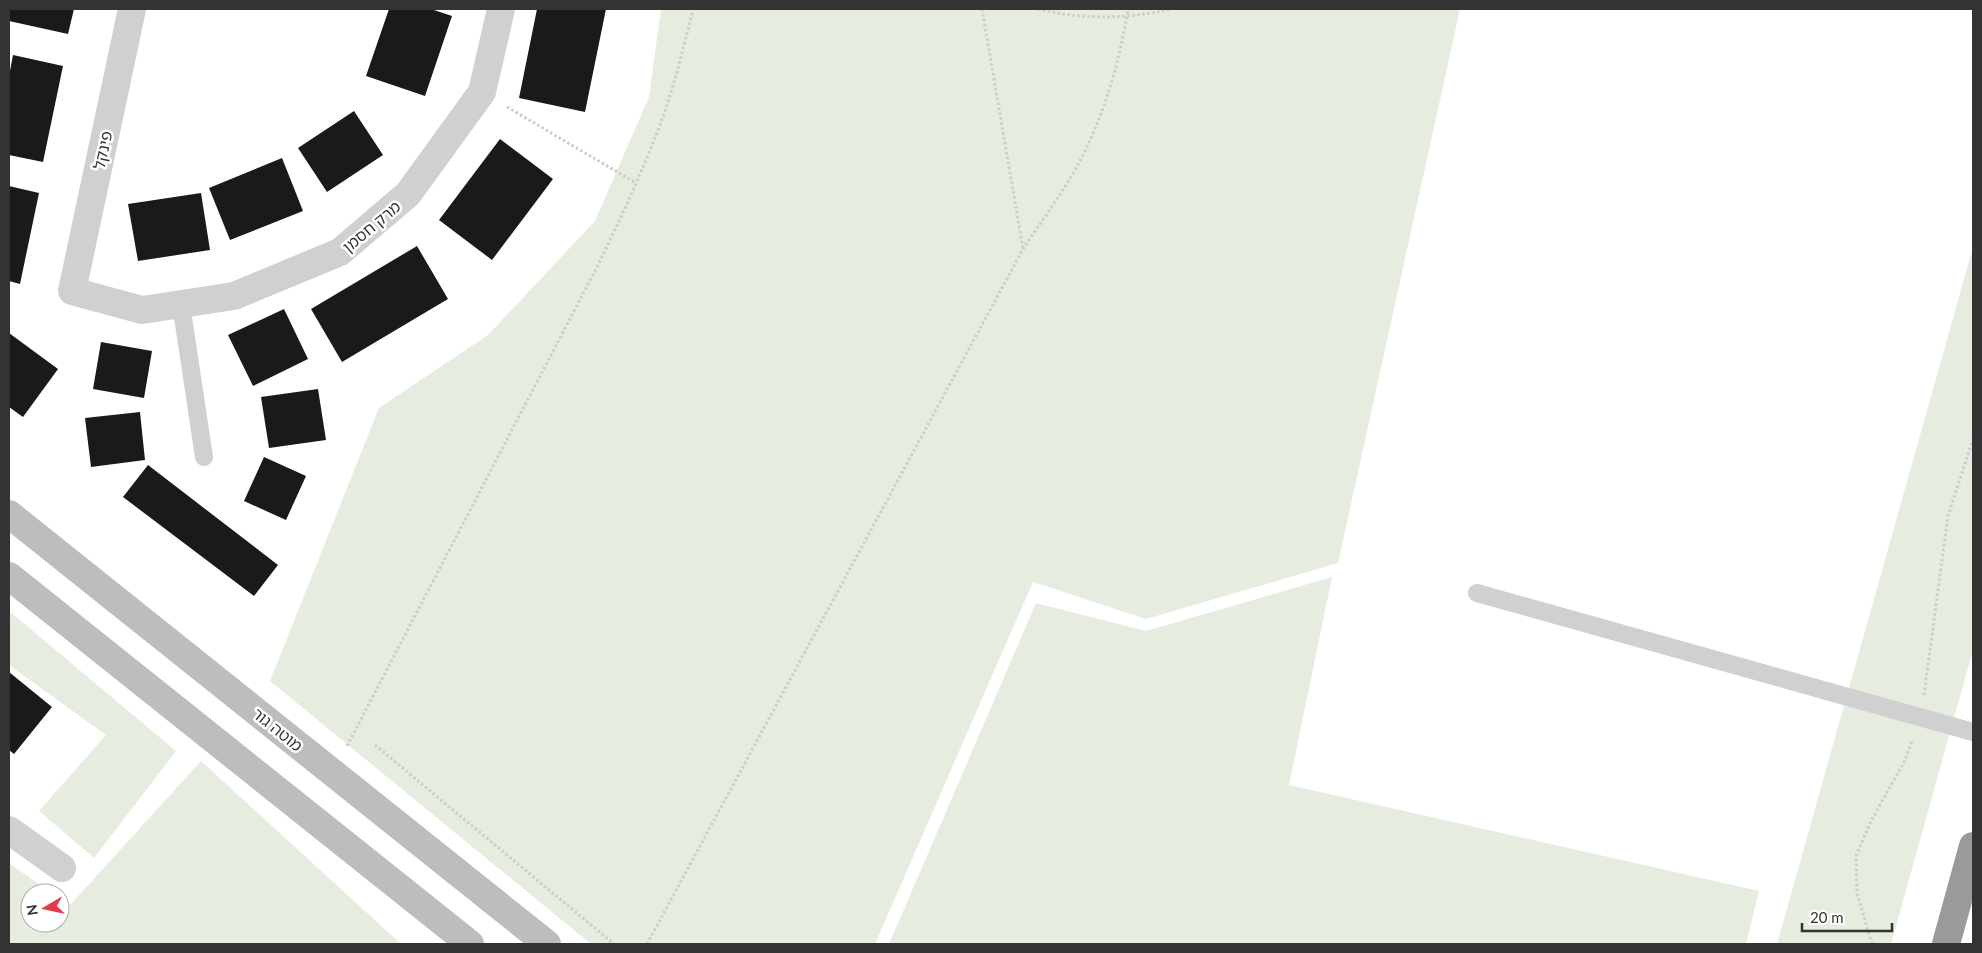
<svg xmlns="http://www.w3.org/2000/svg" width="1982" height="953" viewBox="0 0 1982 953" font-family="Lato,'Noto Sans Hebrew',sans-serif">
	<style>
		.green { fill: #e6ecdf }
		.building { fill: #1a1a1a }
		.lines { fill: none; stroke-linecap: round; stroke-linejoin: round }
		.path { stroke: #cdcdcd; stroke-width: 3; stroke-dasharray: 2.5 2.5; stroke-linecap: butt }
		.lane { stroke: #d0d0d0; stroke-width: 18 }
		.street { stroke: #d0d0d0; stroke-width: 28 }
		.secondary { stroke: #bdbdbd; stroke-width: 28 }
		.highway { stroke: #9a9a9a; stroke-width: 28 }
		.labels { text-anchor: middle; dominant-baseline: central; stroke-width: 5; stroke-linejoin: round; paint-order: stroke }
		.street-label { font-size: 16px; fill: #333; stroke: #fff }
	</style>
	<rect width="100%" height="100%" fill="#fff"/>
	<!-- green -->
	<path class="green" d="M661,9h799l-122,554 -192,56 -113,-37 -158,362h-284l-321,-263 109,-273 109,-73 107,-114 54,-124z
		M1973,247v403l-82,294h-114z
		M1332,577l-43,208 470,106 -13,53h-857l147,-341 110,28z
		M9,611l167,140 -82,107 -55,-47 67,-76 -97,-70z
		M201,761l200,183h-392l1,-80 42,29h-22v30h30v-24l10,6z"/>
	<!-- building -->
	<path class="building" d="M9,9h65l-6,25 -59,-13z
		M389,9h42l21,7 -27,80 -59,-20z
		M537,9h69l-21,103 -66,-14z
		M13,55l50,11 -20,96 -34,-7v-79z
		M354,111l29,44 -56,37 -29,-44z
		M500,139l53,40 -61,81 -53,-40z
		M282,158l21,53 -73,29 -21,-52z
		M9,186l30,7 -19,91 -11,-3z
		M201,193l9,57 -72,11 -10,-57z
		M417,246l31,53 -106,63 -31,-53z
		M284,309l24,50 -55,27 -25,-51z
		M9,333l49,36 -35,48 -14,-10z
		M101,342l51,9 -8,47 -51,-9z
		M318,389l8,51 -57,8 -8,-51z
		M140,412l5,48 -54,7 -6,-49z
		M264,457l42,19 -20,44 -42,-19z
		M148,465l130,100 -24,31 -131,-99z
		M9,672l43,35 -38,47 -5,-4z"/>
	<g class="lines">
		<!-- path -->
		<path class="path" d="M982,9l41,240
			M1038,9c43,11 91,10 134,0
			M507,107l129,76
			M1924,695l24,-179 25,-77
			M375,745l239,199
			M347,746l250,-479c22,-45 43,-90 61,-137 15,-39 25,-80 35,-121
			M647,944l376,-695c19,-29 42,-59 58,-90 24,-47 39,-99 47,-150
			M1872,944l-15,-51 -1,-37 14,-33 34,-61 9,-23"/>
		<!-- lane -->
		<path class="lane" d="M181,304l23,153
			M1477,593l496,139"/>
		<!-- street -->
		<path class="street" d="M132,9l-60,282 70,19 92,-14 106,-44 68,-58 74,-102 19,-83
			M9,830l53,38"/>
		<!-- secondary -->
		<path class="secondary" d="M9,514l538,430
			M9,576l461,368"/>
		<!-- highway -->
		<path class="highway" d="M1946,944l27,-98"/>
	</g>
	<g class="labels">
		<!-- street labels -->
		<g class="street-label">
			<text transform="translate(102 150) rotate(-78)">פינקל</text>
			<text transform="translate(371 226) rotate(-40)">מרק חסמן</text>
			<text transform="translate(278 729) rotate(39)">מוטה גור</text>
		</g>
	</g>
	<!-- border -->
	<rect width="1982" height="953" fill="none" stroke="#333333" stroke-width="20"/>
	<!-- north arrow -->
	<g transform="translate(45 908) rotate(261)"><circle r="24" fill="#ffffff" stroke="#adadad"/>
	<path d="M0-4L9 19L0 12L-9 19Z" fill="#e63946"/>
	<text y="-8" font-size="14" font-weight="bold" text-anchor="middle" fill="#333333">N</text>
	</g>
	<!-- scale -->
	<path d="M1802 923v8h90v-8" fill="none" stroke="#333333" stroke-width="2.5"/>
	<text x="1810" y="923" font-size="15" fill="#333333" stroke="#ffffff" stroke-width="4" paint-order="stroke">20 m</text>
</svg>
